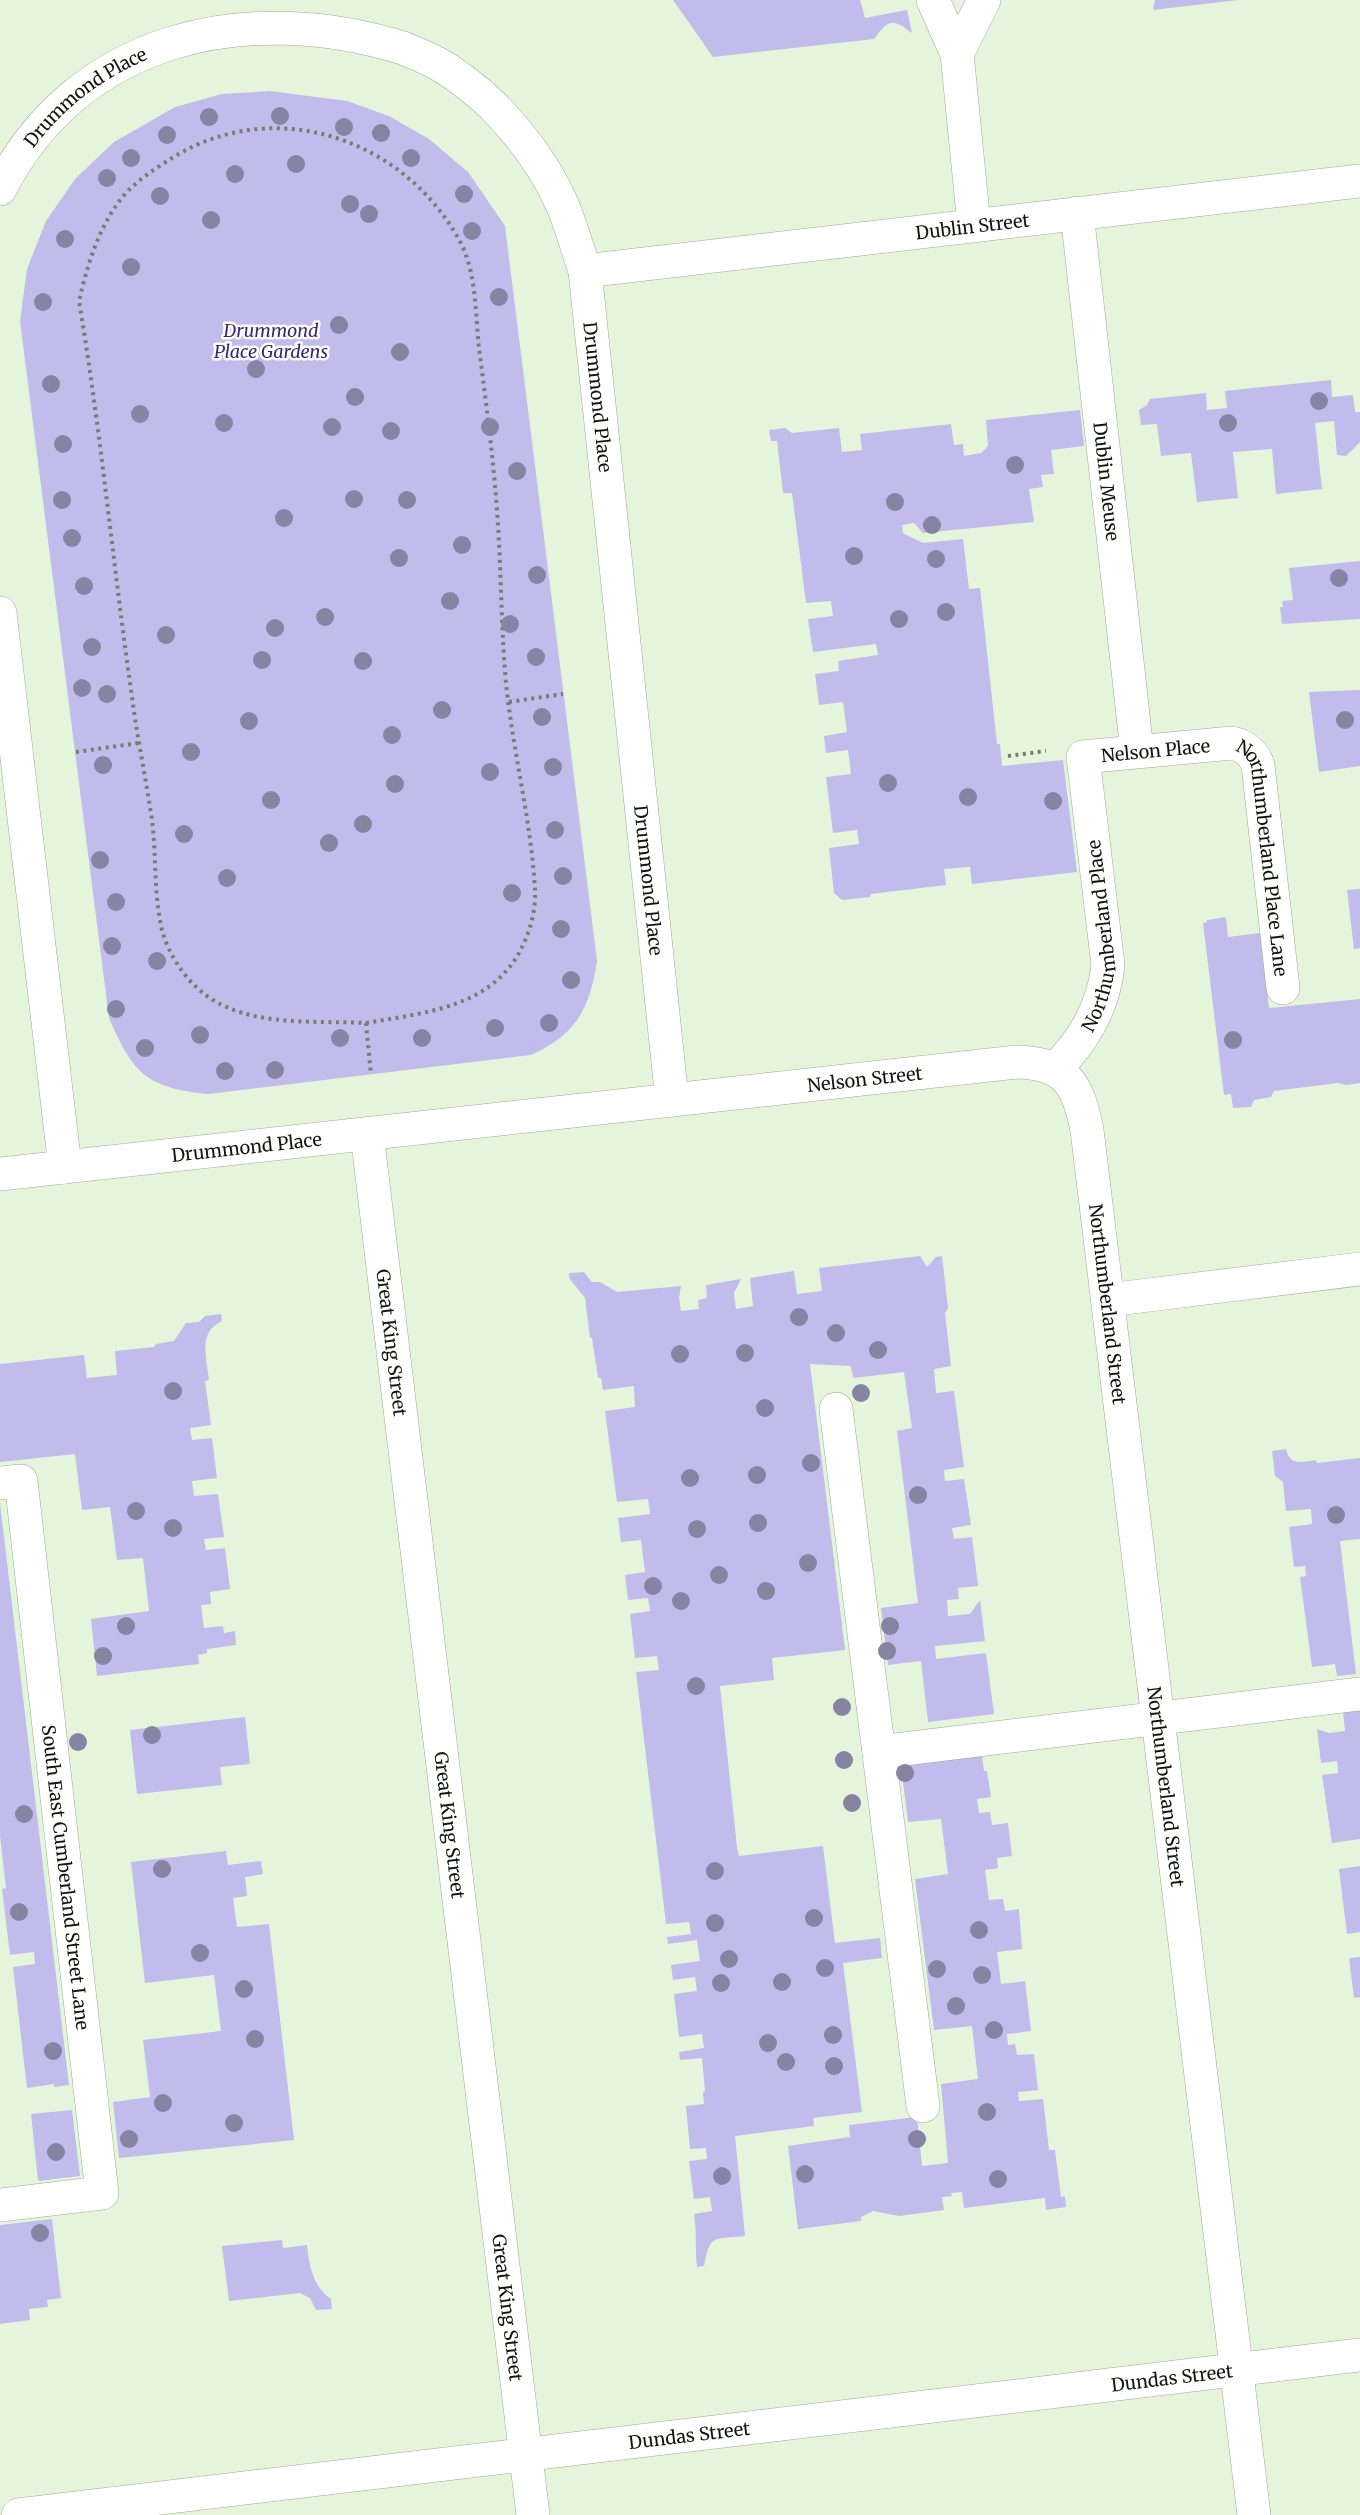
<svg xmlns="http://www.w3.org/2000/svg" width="1360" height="2515" viewBox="0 0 1360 2515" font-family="Merriweather,serif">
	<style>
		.green { fill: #c1bcec }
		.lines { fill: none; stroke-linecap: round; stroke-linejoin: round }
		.minor-casing { stroke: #9caa92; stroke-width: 34 }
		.path { stroke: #747f6e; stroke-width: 4; stroke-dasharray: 3 4.5; stroke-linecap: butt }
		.minor { stroke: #fff; stroke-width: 33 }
		.tree { fill: #8783a3 }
		.labels { text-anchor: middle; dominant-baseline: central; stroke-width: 5; stroke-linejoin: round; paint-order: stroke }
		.street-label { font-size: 18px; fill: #10160d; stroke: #fff }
		.park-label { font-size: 18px; font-style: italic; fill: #3a2675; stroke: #fff }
	</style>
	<rect width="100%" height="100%" fill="#e5f5db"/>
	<!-- green -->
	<path class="green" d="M673,0h187l5,18 42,-8 5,23c-20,-16 -24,-13 -38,6l-161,18z
		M1155,0h83l-85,10z
		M270,91l77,10 42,15 40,23 39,33 37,54 92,735c-7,47 -21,74 -66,94l-323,39c-62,-6 -75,-21 -99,-76l-89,-697 7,-52 19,-48 29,-42 39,-37 61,-35 47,-13z
		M1331,380l1,17 21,-2 2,17h5v30l-14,14 -9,-1 -3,-34 -19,2 7,66 -46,5 -4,-45 -39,3 5,46 -41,4 -6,-49 -30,3 -4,-32 -16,1 -2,-15 8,-5 3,-6 56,-6 1,17 20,-2 -2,-17z
		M1080,410l4,36 -33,4 3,24 -13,1 2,12 -14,2 5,33 -111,11 -9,-10 -12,2 1,8 20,10 40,-4 6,50 11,-1 17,156h3l2,22 61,-6 14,112 -105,12 -2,-17 -26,2 2,16 -75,9 -1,3 -28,3 -8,-7 -5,-45 30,-4 -2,-14 -24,3 -7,-56 25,-3 -3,-24 -22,3 -2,-17 23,-4 -4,-30 -24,3 -4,-31 24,-3 -1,-10 40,-6 -2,-11 -63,8 -5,-33 25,-3 -2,-15 -25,2 -14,-110h-9l-6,-52h-6l-2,-11 16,-2 7,5 47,-5 3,24 20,-2 -2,-16 91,-10 3,21 9,-1 1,12 17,-3 7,-7 -2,-26z
		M1360,561v58l-78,5 -2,-17h3l-1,-6 11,-1 -4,-32z
		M1360,690v76l-41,6 -10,-80z
		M1360,889v59l-6,1 -7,-59z
		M1226,917l2,20 32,-4 9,75 91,-9v84l-14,2 -8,-2 -64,8 -3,6 -17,3 -3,7 -18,1 -2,-14 -7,1 -21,-172 4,-1v-2z
		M920,1256l7,11 9,-10 6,-1 6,52 -3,5 6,53 -17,3 2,24 18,-2 10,76 -20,3 1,11 19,-2 7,46 -19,3 2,11 18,-2 6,49 -20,2 1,11 -12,1 1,16 22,-2 10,-14 5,41 -50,5 1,13 50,-6 8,61 -66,8 -7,-61 -33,4 -7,-57 37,-5 -21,-172 15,-3 -8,-56 -51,6 -2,-12 -41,-2 35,286 -73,8 2,22 -54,6 17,161 2,9 84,-10 12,97 45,-5 2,20 -39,5 19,149 -49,6 1,8 -79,10 10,100c-30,4 -35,-4 -41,30l-7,1c-2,-19 0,-34 -3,-53l18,-3 -2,-14 -16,2 -5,-38 18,-2 -1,-11 -16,1 -4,-43 18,-2 -1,-12 2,-1 -3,-33 -22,2 -1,-8 25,-4 -2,-14 -23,3 -5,-43 23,-3 -2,-14 -22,3 -2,-15 29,-4 -3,-21 -29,4 -1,-7 24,-3 -2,-12 -23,2 -30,-252 23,-2 -2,-14 -22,2 -5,-44 20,-3 -2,-13 -20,2 -3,-25 20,-3 -4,-32 -20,2 -3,-24 32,-4 -2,-15 -31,3 -12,-91 30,-4 -1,-21 -31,4 -2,-12h-3l-6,-40h-2l-5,-40 -16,-20v-5l15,-1 8,10h8l17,10 64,-6 -2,12 2,13 18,-2 -1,-9 9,-2 -1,-13 35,-6 -7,14 2,16 17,-3 -3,-28 44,-7 3,23 25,-3 -3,-23z
		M221,1314l1,7c-25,11 -15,38 -13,59l-4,1 6,44 -21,3 2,12 20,-2 5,40 -25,3 2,15 24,-2 6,43 -20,2 2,11 19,-2 5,41 -20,3 1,12 -10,1 3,23 19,-2 1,7 11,-2 1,14 -29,4v4l-9,2 1,9 -102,12 -6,-57 58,-8 -6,-53 -26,2 -7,-53 -28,3 -7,-56 -75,8v-98l84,-9 3,23 30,-3 -2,-24 39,-4 2,-3 18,-3 12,-18 13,-1 6,-6z
		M1286,1449c3,17 17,13 30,11l1,3 43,-5v81l-20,2 16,133 -19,2 -2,-12 -23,3 -12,-90 6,-1 -1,-10 -11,1 -5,-40 23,-3 -1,-15 -25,2 -3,-29 -8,-6 -3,-25z
		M0,1503l69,582 -15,2v-3l-27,4 -14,-121 22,-3 -1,-12 -24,3 -8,-66 4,-1 -6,-52z
		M1360,1710v129l-28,4 -10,-68 16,-2 -1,-12 -16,2 -4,-34 12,4 16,-2 -2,-19z
		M245,1717l5,47 -30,3 2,18 -85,9 -7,-64z
		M982,1756l2,15h3l4,26 -14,2 2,14 11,-1 2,13 16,-2 4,33 -15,2 1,10 -13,2 4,30 14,-1 2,12 14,-2 3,40 -25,3 4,32 24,-3 6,50 -24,3 1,11 7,-1 2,11 17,-1 4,36 -20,2 1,9 24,-2 6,51h6l6,47 4,-1 1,11 -20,3 -1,-12 -81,10 -2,-16 -11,1 1,3 -10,1 2,13 -45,6 -26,-5 -12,6v4l-63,8 -10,-83 62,-9 -1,-12 68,-8 5,49 26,-3 -7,-79 37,-5 -6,-53 -38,4 -19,-151 33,-5 -7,-55 -33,3 -7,-56z
		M226,1851l2,14 33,-4 2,13 -18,3 2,19 -14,2 4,29 32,-3 25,216 -175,18 -6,-56 37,-5 -7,-57 78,-9 -7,-56 -69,8 -14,-121z
		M1360,1866v66l-13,2 -8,-65z
		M1360,1957v40l-6,1 -5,-40z
		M72,2110l8,66 -42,5 -7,-67z
		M52,2219l9,79 -14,2 1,7 -19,2 1,11 -30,4v-99z
		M282,2240l1,8 24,-3c2,20 6,42 24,54l1,10 -16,1 -6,-12 -10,-5 -71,8 -7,-55z"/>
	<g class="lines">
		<defs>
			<g id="minor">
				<path d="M933,0l24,54 17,171"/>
				<path d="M957,54l27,-54"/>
				<path id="s1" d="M0,189c78,-153 246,-189 403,-141 12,5 25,10 37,17 16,9 44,31 57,45 25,26 49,59 64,92 10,22 16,46 24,69l87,829"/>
				<path id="s2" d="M1077,213l60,538"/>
				<path id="s3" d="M585,271l775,-90"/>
				<path d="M0,613l65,554"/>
				<path id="s4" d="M1056,1068c28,-28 48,-63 52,-103l-25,-208 149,-14c14,3 21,10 26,22l25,223"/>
				<path id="s5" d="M367,1134l166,1381"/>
				<path id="s6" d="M0,1174l1017,-112c49,1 61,22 70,68l167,1385"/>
				<path d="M1108,1300l252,-31"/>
				<path d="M836,1409l87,697"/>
				<path id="s7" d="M0,1483l21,-2 81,712 -102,12"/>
				<path d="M879,1752l481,-58"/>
				<path id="s8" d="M18,2515l1342,-160"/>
			</g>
		</defs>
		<!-- minor casing -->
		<use href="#minor" class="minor-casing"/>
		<!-- path -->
		<path class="path" d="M509,702l54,-8
			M76,752l63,-9
			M1008,756l38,-5
			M366,1023c63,-11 133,-16 160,-85 6,-14 10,-33 9,-48 -4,-73 -24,-145 -30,-218 -4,-54 -4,-108 -8,-162 -4,-54 -11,-108 -18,-162 -4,-36 -2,-78 -21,-110 -57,-101 -185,-143 -286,-80 -19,12 -41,26 -54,45 -21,29 -31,64 -39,98 22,131 34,264 53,396 5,39 13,77 19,116 6,39 2,79 11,117 5,20 18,41 32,55 44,44 115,35 172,38l5,52"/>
		<!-- minor -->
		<use href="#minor" class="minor"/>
	</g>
	<!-- trees -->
	<g class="tree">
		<circle cx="280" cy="116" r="9"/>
		<circle cx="209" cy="117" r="9"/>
		<circle cx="344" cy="127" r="9"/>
		<circle cx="381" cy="133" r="9"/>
		<circle cx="167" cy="135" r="9"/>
		<circle cx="131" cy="158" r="9"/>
		<circle cx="411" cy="158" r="9"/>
		<circle cx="296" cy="164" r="9"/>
		<circle cx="235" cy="174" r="9"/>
		<circle cx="107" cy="178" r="9"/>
		<circle cx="464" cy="194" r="9"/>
		<circle cx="160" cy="196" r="9"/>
		<circle cx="350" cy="204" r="9"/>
		<circle cx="369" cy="214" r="9"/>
		<circle cx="211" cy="220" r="9"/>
		<circle cx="472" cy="231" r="9"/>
		<circle cx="65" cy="239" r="9"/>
		<circle cx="131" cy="267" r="9"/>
		<circle cx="499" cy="297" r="9"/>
		<circle cx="43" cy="302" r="9"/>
		<circle cx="339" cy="325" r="9"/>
		<circle cx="400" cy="352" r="9"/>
		<circle cx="256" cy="369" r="9"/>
		<circle cx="51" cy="384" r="9"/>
		<circle cx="355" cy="397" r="9"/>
		<circle cx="1319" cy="401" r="9"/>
		<circle cx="140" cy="414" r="9"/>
		<circle cx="224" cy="423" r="9"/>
		<circle cx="1228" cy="423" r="9"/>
		<circle cx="332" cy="427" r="9"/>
		<circle cx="490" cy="427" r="9"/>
		<circle cx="391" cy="431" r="9"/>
		<circle cx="63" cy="444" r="9"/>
		<circle cx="1015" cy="465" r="9"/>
		<circle cx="517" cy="471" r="9"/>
		<circle cx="354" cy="499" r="9"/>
		<circle cx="62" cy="500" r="9"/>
		<circle cx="407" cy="500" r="9"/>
		<circle cx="895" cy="502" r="9"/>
		<circle cx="284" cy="518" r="9"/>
		<circle cx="932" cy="525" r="9"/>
		<circle cx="72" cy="538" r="9"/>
		<circle cx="462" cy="545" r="9"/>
		<circle cx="854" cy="556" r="9"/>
		<circle cx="399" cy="558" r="9"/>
		<circle cx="936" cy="559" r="9"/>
		<circle cx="537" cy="575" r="9"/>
		<circle cx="1339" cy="578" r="9"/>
		<circle cx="84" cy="586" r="9"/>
		<circle cx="450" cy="601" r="9"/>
		<circle cx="946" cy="612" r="9"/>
		<circle cx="325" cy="617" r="9"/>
		<circle cx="899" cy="619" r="9"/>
		<circle cx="510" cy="624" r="9"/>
		<circle cx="275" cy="628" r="9"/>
		<circle cx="166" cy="635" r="9"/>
		<circle cx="92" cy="647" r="9"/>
		<circle cx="536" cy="657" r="9"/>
		<circle cx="262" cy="660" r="9"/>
		<circle cx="363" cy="661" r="9"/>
		<circle cx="82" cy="688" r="9"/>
		<circle cx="107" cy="694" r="9"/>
		<circle cx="442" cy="710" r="9"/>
		<circle cx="542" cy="717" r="9"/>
		<circle cx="1345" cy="720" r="9"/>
		<circle cx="249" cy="721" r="9"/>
		<circle cx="392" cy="735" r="9"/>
		<circle cx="191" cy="752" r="9"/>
		<circle cx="103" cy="765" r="9"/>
		<circle cx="553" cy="767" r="9"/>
		<circle cx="490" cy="772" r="9"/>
		<circle cx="888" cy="783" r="9"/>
		<circle cx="395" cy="784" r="9"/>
		<circle cx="968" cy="797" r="9"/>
		<circle cx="271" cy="800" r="9"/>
		<circle cx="1053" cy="801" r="9"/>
		<circle cx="363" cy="824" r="9"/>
		<circle cx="555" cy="830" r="9"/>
		<circle cx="184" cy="834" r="9"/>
		<circle cx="329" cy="843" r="9"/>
		<circle cx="100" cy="860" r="9"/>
		<circle cx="563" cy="876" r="9"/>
		<circle cx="227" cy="878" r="9"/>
		<circle cx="512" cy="893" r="9"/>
		<circle cx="116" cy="902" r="9"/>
		<circle cx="561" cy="929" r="9"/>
		<circle cx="112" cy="946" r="9"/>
		<circle cx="157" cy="961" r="9"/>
		<circle cx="571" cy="980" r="9"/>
		<circle cx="116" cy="1009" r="9"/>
		<circle cx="549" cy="1023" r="9"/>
		<circle cx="495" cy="1028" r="9"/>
		<circle cx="200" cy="1035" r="9"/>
		<circle cx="340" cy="1038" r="9"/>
		<circle cx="422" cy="1038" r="9"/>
		<circle cx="1233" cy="1040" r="9"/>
		<circle cx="145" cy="1048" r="9"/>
		<circle cx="275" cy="1070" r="9"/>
		<circle cx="225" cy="1071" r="9"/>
		<circle cx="799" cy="1317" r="9"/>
		<circle cx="836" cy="1333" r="9"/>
		<circle cx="878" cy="1350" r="9"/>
		<circle cx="745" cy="1353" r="9"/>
		<circle cx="680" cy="1354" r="9"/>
		<circle cx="173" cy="1391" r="9"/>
		<circle cx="861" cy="1393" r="9"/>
		<circle cx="765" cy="1408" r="9"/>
		<circle cx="811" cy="1463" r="9"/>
		<circle cx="757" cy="1475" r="9"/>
		<circle cx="690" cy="1478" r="9"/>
		<circle cx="918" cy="1495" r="9"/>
		<circle cx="136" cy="1511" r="9"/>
		<circle cx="1336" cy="1515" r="9"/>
		<circle cx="758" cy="1523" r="9"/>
		<circle cx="173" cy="1528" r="9"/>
		<circle cx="697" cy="1529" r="9"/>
		<circle cx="808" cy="1563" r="9"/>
		<circle cx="719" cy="1575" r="9"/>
		<circle cx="653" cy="1586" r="9"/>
		<circle cx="766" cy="1591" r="9"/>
		<circle cx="681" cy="1601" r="9"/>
		<circle cx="126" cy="1626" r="9"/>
		<circle cx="890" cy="1626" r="9"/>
		<circle cx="887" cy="1651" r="9"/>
		<circle cx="103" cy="1656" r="9"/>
		<circle cx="696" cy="1686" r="9"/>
		<circle cx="842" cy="1707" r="9"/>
		<circle cx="152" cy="1735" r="9"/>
		<circle cx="78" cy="1742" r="9"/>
		<circle cx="844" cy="1760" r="9"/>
		<circle cx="905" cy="1773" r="9"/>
		<circle cx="852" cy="1803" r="9"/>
		<circle cx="24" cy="1814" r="9"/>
		<circle cx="162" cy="1869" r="9"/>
		<circle cx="715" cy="1871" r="9"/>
		<circle cx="19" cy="1912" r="9"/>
		<circle cx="814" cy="1918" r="9"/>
		<circle cx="715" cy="1923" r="9"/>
		<circle cx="979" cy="1930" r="9"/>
		<circle cx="200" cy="1953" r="9"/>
		<circle cx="729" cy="1959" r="9"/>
		<circle cx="825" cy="1968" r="9"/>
		<circle cx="937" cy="1969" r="9"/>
		<circle cx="982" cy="1975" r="9"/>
		<circle cx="782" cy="1982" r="9"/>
		<circle cx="721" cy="1983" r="9"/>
		<circle cx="244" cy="1989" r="9"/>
		<circle cx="956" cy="2006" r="9"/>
		<circle cx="994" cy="2030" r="9"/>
		<circle cx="833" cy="2035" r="9"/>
		<circle cx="255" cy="2039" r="9"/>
		<circle cx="768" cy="2043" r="9"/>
		<circle cx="53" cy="2051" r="9"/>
		<circle cx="786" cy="2062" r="9"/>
		<circle cx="834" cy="2066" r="9"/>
		<circle cx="163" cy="2103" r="9"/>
		<circle cx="987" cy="2112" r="9"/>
		<circle cx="234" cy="2123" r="9"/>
		<circle cx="129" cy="2139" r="9"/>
		<circle cx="917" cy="2139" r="9"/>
		<circle cx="56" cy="2152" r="9"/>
		<circle cx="805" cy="2174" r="9"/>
		<circle cx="722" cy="2176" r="9"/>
		<circle cx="998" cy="2179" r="9"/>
		<circle cx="40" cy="2233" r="9"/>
	</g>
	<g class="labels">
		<!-- street labels -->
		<g class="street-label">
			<text stroke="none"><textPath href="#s1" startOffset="128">Drummond Place</textPath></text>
			<text stroke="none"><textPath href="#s3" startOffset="390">Dublin Street</textPath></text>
			<text stroke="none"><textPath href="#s1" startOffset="892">Drummond Place</textPath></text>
			<text stroke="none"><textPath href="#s2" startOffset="270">Dublin Meuse</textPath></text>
			<text stroke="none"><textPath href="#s4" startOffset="400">Nelson Place</textPath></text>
			<text stroke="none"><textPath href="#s4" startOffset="604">Northumberland Place Lane</textPath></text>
			<text stroke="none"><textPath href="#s1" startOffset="1378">Drummond Place</textPath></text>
			<text stroke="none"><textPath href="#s4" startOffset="146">Northumberland Place</textPath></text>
			<text stroke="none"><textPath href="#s6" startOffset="870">Nelson Street</textPath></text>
			<text stroke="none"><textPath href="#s6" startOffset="248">Drummond Place</textPath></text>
			<text stroke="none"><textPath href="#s6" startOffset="1308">Northumberland Street</textPath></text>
			<text stroke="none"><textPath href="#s5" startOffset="210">Great King Street</textPath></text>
			<text stroke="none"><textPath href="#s6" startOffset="1794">Northumberland Street</textPath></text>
			<text stroke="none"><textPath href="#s5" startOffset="696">Great King Street</textPath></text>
			<text stroke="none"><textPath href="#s7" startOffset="420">South East Cumberland Street Lane</textPath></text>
			<text stroke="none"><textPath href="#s5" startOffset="1182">Great King Street</textPath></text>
			<text stroke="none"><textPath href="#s8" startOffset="1162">Dundas Street</textPath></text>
			<text stroke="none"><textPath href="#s8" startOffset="676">Dundas Street</textPath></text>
		</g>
		<!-- park labels -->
		<g class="park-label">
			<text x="271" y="330">Drummond<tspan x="271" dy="21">Place Gardens</tspan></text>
		</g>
	</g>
</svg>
